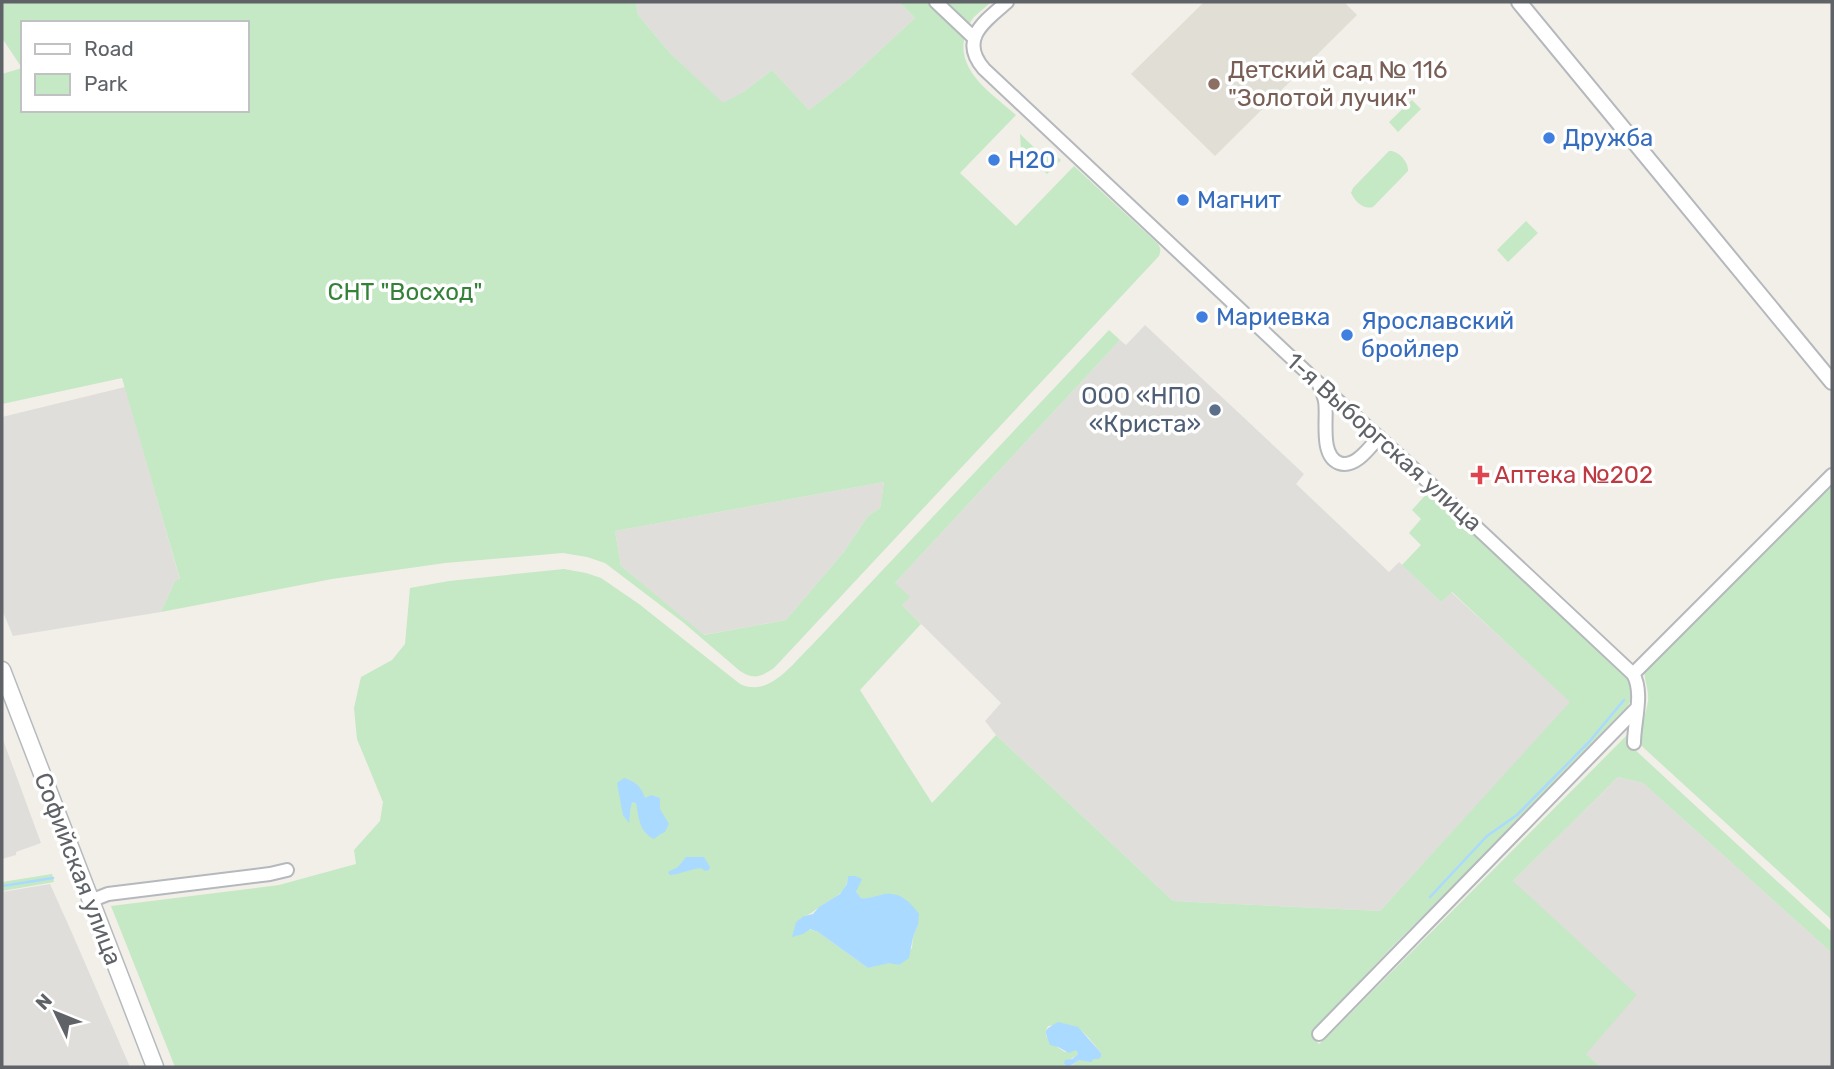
<svg xmlns="http://www.w3.org/2000/svg" width="1834" height="1069" viewBox="0 0 1834 1069" font-family="Rubik,sans-serif">
	<style>
		.industrial { fill: #e0deda }
		.education { fill: #e1ded6 }
		.green { fill: #c5e8c5; fill-rule: evenodd }
		.water { fill: #aadaff }
		.lines { fill: none; stroke-linecap: round; stroke-linejoin: round }
		.stream { stroke: #aadaff; stroke-width: 2.5 }
		.minor-casing { stroke: #b5b8bc; stroke-width: 16 }
		.tertiary-casing { stroke: #b5b8bc; stroke-width: 18 }
		.secondary-casing { stroke: #b6babf; stroke-width: 19 }
		.minor { stroke: #fff; stroke-width: 12 }
		.tertiary { stroke: #fff; stroke-width: 14 }
		.secondary { stroke: #fff; stroke-width: 16 }
		.education-dot { fill: #8d6e63; stroke: #fff; stroke-width: 2.5 }
		.shop-dot { fill: #3f7fe0; stroke: #fff; stroke-width: 2.5 }
		.service-dot { fill: #5c6f8a; stroke: #fff; stroke-width: 2.5 }
		.health-dot { fill: #e0444e; stroke: #fff; stroke-width: 2.5 }
		.labels { text-anchor: middle; dominant-baseline: central; stroke-width: 7; stroke-linejoin: round; paint-order: stroke }
		.education-label { font-size: 24px; fill: #785e54; stroke: #fff; text-anchor: start }
		.shop-label { font-size: 24px; fill: #366cbe; stroke: #fff; text-anchor: start }
		.park-label { font-size: 24px; fill: #348238; stroke: #fff }
		.service-label { font-size: 24px; fill: #4e5e75; stroke: #fff; text-anchor: end }
		.street-label { font-size: 24px; fill: #5f6368; stroke: #fff }
		.health-label { font-size: 24px; fill: #be3a42; stroke: #fff; text-anchor: start }
	</style>
	<rect width="100%" height="100%" fill="#f1efe8"/>
	<!-- industrial -->
	<path class="industrial" d="M636,2h263l16,16 -65,60 -41,32 -37,-40 -27,21 -22,13 -52,-50 -33,-39z
		M1145,325l159,149 -8,10 93,88 10,-10 42,40 10,-10 120,110 -191,209 -207,-10 -177,-166 -11,-14 16,-18 -99,-98 -7,-22 225,-243 6,5z
		M125,387l55,193 -5,1 -14,31 -148,24 -11,-26v-193z
		M884,482l-4,26 -12,8 -25,37 -57,67 -83,15 -82,-69 -6,-35z
		M2,737l39,106 -25,9v3l-14,4z
		M1618,777l25,6 189,170v114h-231l-15,-13 -73,-173z
		M50,884l22,49 58,134h-128v-175z"/>
	<!-- education -->
	<path class="education" d="M1204,2h140l13,13 -142,141 -84,-82z"/>
	<!-- green -->
	<path class="green" d="M2,2h634l2,13 33,39 52,49 22,-12 27,-21 37,40 41,-32 65,-60 -16,-16h30l36,34c-10,35 29,59 51,79l-56,58 56,53 58,-60 83,77c4,5 4,7 2,13l-385,412c-14,9 -19,12 -34,3l-56,-48 -79,-60 -18,-6 -24,-4 -118,10 -113,16 -171,33 14,-31 5,-2 -58,-201 -120,26v-330l20,-6 -20,-30zM23,23h224v87h-224zM884,482l-4,26 -12,8 -25,37 -57,67 -82,15 -83,-69 -6,-35z
		M946,2h45l-17,15 -5,7z
		M1412,100l9,9 -23,23 -9,-10z
		M1020,134l23,22 6,-6 12,10 -14,14 -26,-25z
		M1389,151c9,-1 20,11 19,20l-35,36c-10,3 -18,-6 -22,-14l2,-5z
		M1526,221l12,12 -30,29 -11,-12z
		M1109,330l11,10 -225,243 15,14 -8,8 19,19 -61,66 72,113 64,-68 177,166 207,10 190,-209 -118,-110 -11,10 -39,-37 19,-20 -12,-12 12,-14 -9,-9 18,-20 187,177c20,22 19,28 3,52l-229,229 -75,80 -3,10 6,6 10,-9 302,-304 1,16 200,185v21l-189,-170 -25,-6 -105,104 124,114 -51,59 15,13h-532l11,-7 13,-1 8,-6c-18,-22 -22,-32 -53,-27 -8,13 7,19 17,26l11,-3 2,5 -14,10 4,3h-893l-64,-161 168,-21 77,-21 -2,-14 26,-29 3,-19 -26,-63 -3,-31 7,-31 31,-17 13,-16 5,-56 39,-7 115,-12 22,4 15,5 38,26 101,80c29,14 52,-20 71,-38zM848,877l9,10 -1,6 5,5 9,1 15,-5 33,31 -5,12 -1,11 -13,17 -10,-3 -21,6 -50,-36 -9,-3 -5,-13c8,-2 9,-5 16,-9 12,-9 27,-13 28,-30z
		M1832,480v440l-186,-170 -7,-7c0,-15 7,-27 9,-42 1,-11 -3,-19 -4,-30z
		M52,874l2,8 -52,9v-9z"/>
	<!-- water -->
	<path class="water" d="M624,778c12,4 17,8 21,20l6,-3 9,3v11l9,15 -4,8 -6,3 -5,4c-15,-7 -15,-21 -18,-36l-4,-1 -2,9 -1,12 -6,-8 -6,-32z
		M686,857h18l6,10 -1,3 -4,1 -4,-3c-11,1 -20,6 -31,7l-2,-3 10,-5z
		M848,876h7l7,3 -6,13 5,6c9,1 15,-2 23,-4 17,-2 26,8 35,20l-1,11 -5,12 -4,21 -10,7 -10,-2 -21,5 -50,-36 -8,-3 -7,5 -11,3 4,-15 8,-6 9,-2 6,-7 21,-13 7,-10z
		M1058,1022l20,5 23,26v4l-3,2h-5l-2,3 -11,-2 -12,7 -4,-3 1,-4 7,-1 6,-5 -2,-4 -7,3 -11,-6 -8,-2c-6,-16 -7,-14 8,-23z"/>
	<g class="lines">
		<!-- stream -->
		<path class="stream" d="M2,886l51,-8
			M1430,897l57,-61 30,-21 72,-73 35,-42"/>
		<defs>
			<path id="minor" d="M936,2l38,36
				M1007,2c-22,19 -49,37 -23,67l331,311 111,100 207,194c11,18 1,48 1,69
				M1319,385c3,5 5,10 6,16 3,17 -6,54 14,62 16,6 31,-16 40,-26
				M1633,674l199,-199
				M90,901l18,-7 162,-20 17,-4
				M1319,1034l317,-325"/>
			<path id="tertiary" d="M1519,2l313,380"/>
			<path id="secondary" d="M2,670l153,397"/>
		</defs>
		<!-- minor casing -->
		<use href="#minor" class="minor-casing"/>
		<!-- tertiary casing -->
		<use href="#tertiary" class="tertiary-casing"/>
		<!-- secondary casing -->
		<use href="#secondary" class="secondary-casing"/>
		<!-- minor -->
		<use href="#minor" class="minor"/>
		<!-- tertiary -->
		<use href="#tertiary" class="tertiary"/>
		<!-- secondary -->
		<use href="#secondary" class="secondary"/>
	</g>
	<!-- markers -->
	<circle class="education-dot" cx="1214" cy="84" r="7"/>
	<g class="shop-dot">
		<circle cx="1549" cy="138" r="7"/>
		<circle cx="994" cy="160" r="7"/>
		<circle cx="1183" cy="200" r="7"/>
		<circle cx="1202" cy="317" r="7"/>
		<circle cx="1347" cy="335" r="7"/>
	</g>
	<circle class="service-dot" cx="1215" cy="410" r="7"/>
	<path class="health-dot" d="M1476.5 464.5h7v7h7v7h-7v7h-7v-7h-7v-7h7z"/>
	<g class="labels">
		<!-- education labels -->
		<g class="education-label">
			<text x="1228" y="70">Детский сад № 116<tspan x="1228" dy="28">"Золотой лучик"</tspan></text>
		</g>
		<!-- shop labels -->
		<g class="shop-label">
			<text x="1563" y="138">Дружба</text>
			<text x="1008" y="160">H2O</text>
			<text x="1197" y="200">Магнит</text>
			<text x="1216" y="317">Мариевка</text>
			<text x="1361" y="321">Ярославский<tspan x="1361" dy="28">бройлер</tspan></text>
		</g>
		<!-- park labels -->
		<g class="park-label">
			<text x="405" y="292">СНТ "Восход"</text>
		</g>
		<!-- service labels -->
		<g class="service-label">
			<text x="1201" y="396">ООО «НПО<tspan x="1201" dy="28">«Криста»</tspan></text>
		</g>
		<!-- street labels -->
		<g class="street-label">
			<text transform="translate(1384 442) rotate(42)">1-я Выборгская улица</text>
			<text transform="translate(78 869) rotate(69)">Софийская улица</text>
		</g>
		<!-- health labels -->
		<g class="health-label">
			<text x="1494" y="475">Аптека №202</text>
		</g>
	</g>
	<!-- border -->
	<rect width="1834" height="1069" fill="none" stroke="#5f6368" stroke-width="7"/>
	<!-- legend -->
	<rect x="21" y="21" width="228" height="91" fill="#ffffff" stroke="#bfc1c3" stroke-width="2"/>
	<rect x="35" y="44" width="35" height="10" fill="#ffffff" stroke="#bfc1c3" stroke-width="2"/>
	<text x="84" y="56" font-size="21" fill="#5f6368">Road</text>
	<rect x="35" y="74" width="35" height="21" fill="#c5e8c5" stroke="#bfc1c3" stroke-width="2"/>
	<text x="84" y="91" font-size="21" fill="#5f6368">Park</text>
	<!-- north arrow -->
	<g transform="translate(56 1013) rotate(313)" stroke="#ffffff" stroke-width="5" paint-order="stroke">
	<path d="M0-5L12 26L0 18L-12 26Z" fill="#5f6368"/>
	<text y="-10" font-size="19" font-weight="bold" text-anchor="middle" fill="#5f6368">N</text>
	</g>
</svg>
